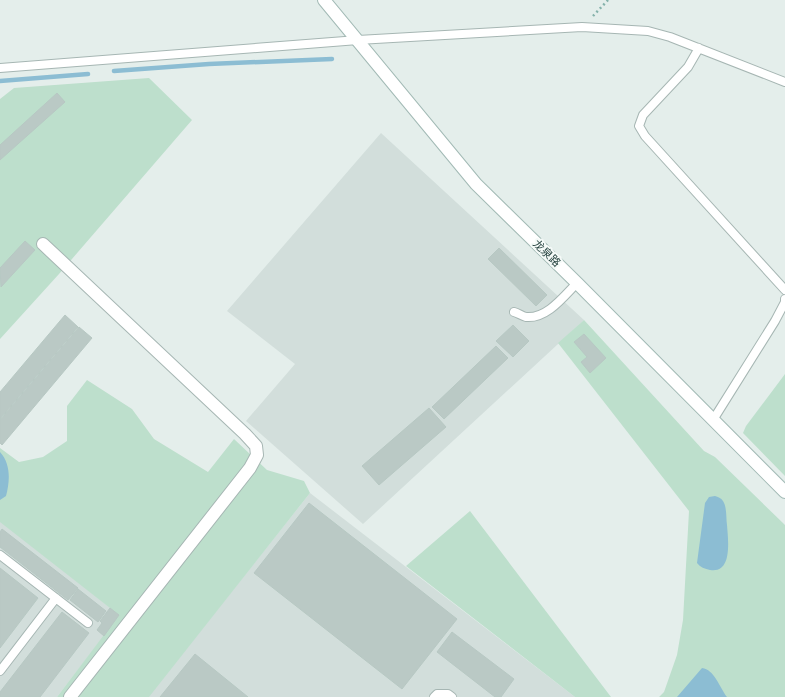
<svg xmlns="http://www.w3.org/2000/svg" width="785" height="697" viewBox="0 0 785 697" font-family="Mulish,'Noto Sans SC',sans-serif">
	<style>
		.built { fill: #d2dedb }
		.green { fill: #bddfcc }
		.water { fill: #8cbdd3 }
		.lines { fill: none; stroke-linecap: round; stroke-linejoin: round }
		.stream { stroke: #8cbdd3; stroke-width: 4.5 }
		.building { fill: #bac9c5; stroke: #b7c8c3 }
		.lane-casing { stroke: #a6b6b3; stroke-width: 10 }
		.street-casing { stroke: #a6b6b3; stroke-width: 14 }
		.secondary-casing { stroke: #a2bab5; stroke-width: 14 }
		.path { stroke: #85b2ab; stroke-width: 2.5; stroke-dasharray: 2 3; stroke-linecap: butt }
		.lane { stroke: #fff; stroke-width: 8 }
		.street { stroke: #fff; stroke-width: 12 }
		.secondary { stroke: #fff; stroke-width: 12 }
		.labels { text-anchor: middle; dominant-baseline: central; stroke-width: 4; stroke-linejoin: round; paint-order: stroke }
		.street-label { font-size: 11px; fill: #23403d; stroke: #f5faf8 }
	</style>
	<rect width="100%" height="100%" fill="#e4eeeb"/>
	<!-- built -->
	<path class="built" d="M381,133l203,187 -221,204 -117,-103 49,-57 -68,-53z
		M310,493l265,204h-427z
		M0,521l120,94 -63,82h-57z"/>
	<!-- green -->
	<path class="green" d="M149,78l43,42 -133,154 -59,65v-240l14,-11z
		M584,320l120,131 11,6 70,68v172h-126l5,-5 13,-37 6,-35 6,-109 -131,-168z
		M785,374v102l-42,-43 3,-7z
		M87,380l45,29 22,30 54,33 26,-33 33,31 37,11 6,12 -161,204h-92l62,-82 -119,-93v-74l19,14 24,-5 24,-16v-35z
		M470,511l141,186h-36l-169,-131z"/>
	<!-- water -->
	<path class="water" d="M0,452c11,12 10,29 6,44l-6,4z
		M715,496c3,1 6,2 8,5 4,6 3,17 4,24 1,14 6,49 -17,45 -5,-1 -10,-3 -13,-7l8,-60 4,-6z
		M702,668c12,1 18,20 25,29h-50z"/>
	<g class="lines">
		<!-- stream -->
		<path class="stream" d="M114,71l95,-7 123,-5
			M0,81l88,-7"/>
	</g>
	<!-- building -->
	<path class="building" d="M57,93l8,9 -65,58v-15z
		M25,241l10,9 -34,37 -1,-19z
		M499,248l48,47 -11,11 -48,-47z
		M65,315l13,12 -78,92v-27z
		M513,325l16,16 -16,16 -17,-16z
		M79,327l13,11 -90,107 -2,-2v-23z
		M584,334l22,24 -16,15 -9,-11 6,-5 -13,-15z
		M496,346l12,12 -64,61 -12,-12z
		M429,408l17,19 -67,58 -17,-19z
		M309,503l148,116 -55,70 -148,-116z
		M2,529l76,59 -10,12 -68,-53v-15z
		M0,568l38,30 -38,50z
		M78,589l28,22 -8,11 -28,-22z
		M110,608l9,7 -15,21 -7,-6 5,-7 -2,-2z
		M62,612l27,21 -49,64h-40v-5z
		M452,632l62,47 -13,18h-6l-58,-45z
		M195,654l53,43h-88z"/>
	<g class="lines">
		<defs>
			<path id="lane" d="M699,48l-11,19 -45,48 -4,11 6,10 140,154
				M0,68l358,-28 224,-13 66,4 22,6 115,45
				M514,312c4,1 8,4 12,5 21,2 38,-21 51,-34
				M713,420l62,-99 10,-19v-3
				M0,555l88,68
				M0,671l56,-73
				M434,697l3,-3h11l4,3"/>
			<path id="street" d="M43,244l202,190 11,12 1,9 -7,13 -180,229"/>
			<path id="secondary" d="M324,0l152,184 101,99 208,209"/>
		</defs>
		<!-- lane casing -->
		<use href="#lane" class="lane-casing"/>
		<!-- street casing -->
		<use href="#street" class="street-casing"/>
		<!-- secondary casing -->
		<use href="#secondary" class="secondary-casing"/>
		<!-- path -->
		<path class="path" d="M593,16l15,-16"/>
		<!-- lane -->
		<use href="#lane" class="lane"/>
		<!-- street -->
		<use href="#street" class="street"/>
		<!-- secondary -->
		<use href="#secondary" class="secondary"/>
	</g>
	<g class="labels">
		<!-- street labels -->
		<g class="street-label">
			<text transform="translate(547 253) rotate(44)">龙泉路</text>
		</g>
	</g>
</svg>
